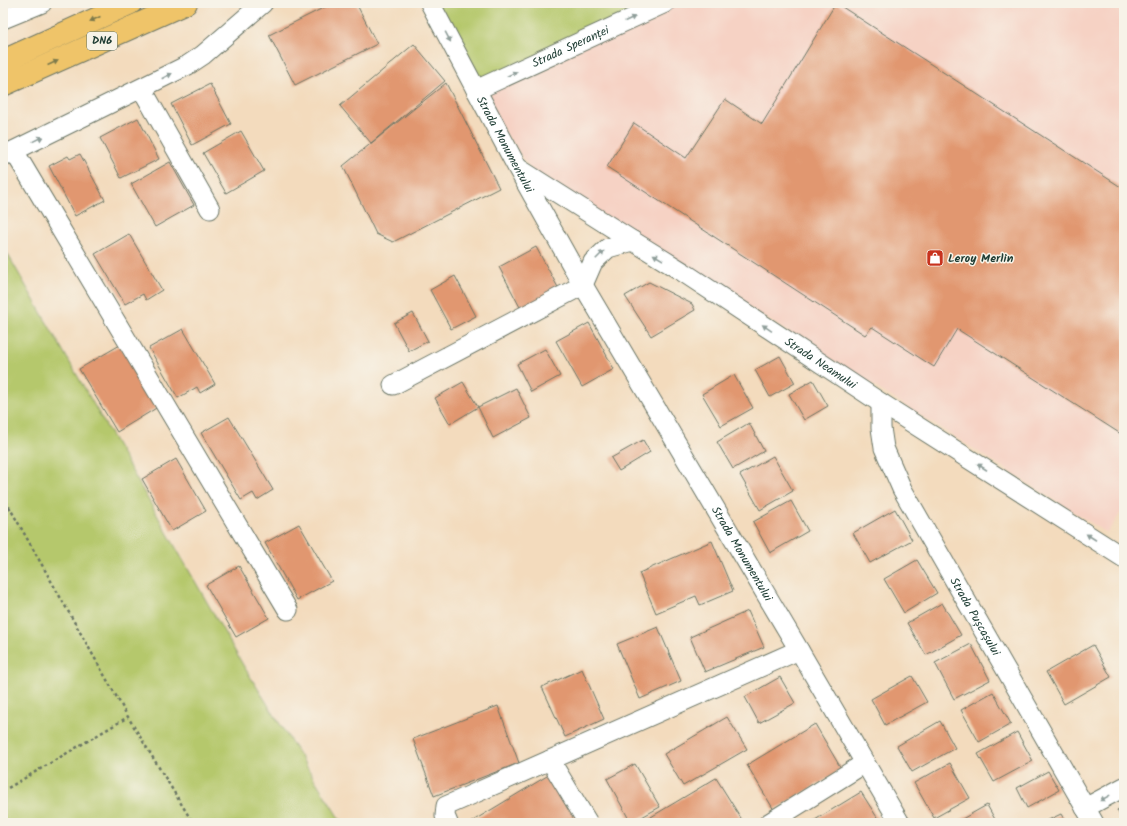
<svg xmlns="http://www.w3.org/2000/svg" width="1127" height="826" viewBox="0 0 1127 826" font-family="Kalam,sans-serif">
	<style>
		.built { fill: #f6d2c4 }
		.green { fill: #b5c86c; stroke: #6a8250 }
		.building { fill: #e19770 }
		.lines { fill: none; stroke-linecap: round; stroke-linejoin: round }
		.minor-casing { stroke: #697464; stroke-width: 21 }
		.major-casing { stroke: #697464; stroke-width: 24 }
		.path { stroke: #697464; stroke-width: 2.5; stroke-dasharray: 3 3; stroke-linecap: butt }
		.minor { stroke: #fff; stroke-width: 19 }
		.major { stroke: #efc469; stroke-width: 22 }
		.oneway { fill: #7d7a4c }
		.oneway2 { fill: #8f9e9a }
		.labels { text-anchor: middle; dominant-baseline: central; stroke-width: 3; stroke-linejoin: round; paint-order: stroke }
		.shield { fill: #f7f3e8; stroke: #60746a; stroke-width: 1 }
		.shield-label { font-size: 11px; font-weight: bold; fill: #1f3d34 }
		.street-label { font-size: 12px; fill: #1f3d34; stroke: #f7f3e8 }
		.poi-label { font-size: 12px; font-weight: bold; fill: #1f3d34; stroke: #f7f3e8; text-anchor: start }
	</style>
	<rect width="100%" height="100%" fill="#f7f3e8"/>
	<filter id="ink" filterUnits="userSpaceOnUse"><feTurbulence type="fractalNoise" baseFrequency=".025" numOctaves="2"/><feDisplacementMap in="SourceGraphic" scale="8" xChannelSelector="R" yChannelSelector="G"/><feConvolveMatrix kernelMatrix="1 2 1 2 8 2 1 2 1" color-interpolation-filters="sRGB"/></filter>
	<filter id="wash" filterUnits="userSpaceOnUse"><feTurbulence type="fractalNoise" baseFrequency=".012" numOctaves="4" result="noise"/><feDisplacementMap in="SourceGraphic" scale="16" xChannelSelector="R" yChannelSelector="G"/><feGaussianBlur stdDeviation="0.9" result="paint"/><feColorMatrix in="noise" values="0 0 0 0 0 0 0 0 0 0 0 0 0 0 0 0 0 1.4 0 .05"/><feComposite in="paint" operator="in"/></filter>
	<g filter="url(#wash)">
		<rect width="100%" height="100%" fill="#f3dbbd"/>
		<!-- built -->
		<path class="built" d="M670,3h454v505l-17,25 -576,-363 -55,-80z"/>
		<!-- green -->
		<path class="green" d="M430,3h235l-189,87z
			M3,246l240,419 99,158h-339z"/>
		<g id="blocks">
			<!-- building -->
			<path class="building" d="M333,3h23l21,41 -82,41 -26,-50z
				M836,3l288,186v247l-167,-107 -23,38 -62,-40 -7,8 -258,-168 27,-44 52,35 39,-59 37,25z
				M414,44l31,37 -74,62 -31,-37z
				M446,83l53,105 -106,54 -17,-8 -33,-68z
				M210,84l21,40 -39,21 -21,-41z
				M138,118l21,41 -38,19 -21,-40z
				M241,131l23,40 -38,22 -23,-40z
				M80,154l25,46 -30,16 -26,-50 19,-10 2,3z
				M170,162l24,43 -39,22 -24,-43z
				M129,234l33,56 -16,10 -3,-6 -18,10 -30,-50z
				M536,247l25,46 -38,20 -24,-46z
				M455,276l21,40 -25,13 -21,-39z
				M649,282l43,22 3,6 -44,26 -26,-40z
				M413,313l15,28 -19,10 -15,-28z
				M589,323l25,46 -32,18 -26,-46z
				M183,329l32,55 -15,9 -3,-6 -19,11 -29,-50z
				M120,345l38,62 -41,25 -38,-63z
				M545,349l15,27 -29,16 -14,-28z
				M780,356l15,27 -25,14 -15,-27z
				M734,375l19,33 -32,18 -19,-32z
				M813,380l15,26 -24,14 -15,-26z
				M463,382l15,25 38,-19 15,30 -38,20 -15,-31 -28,17 -15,-26z
				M229,417l44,73 -16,10 -4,-7 -12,7 -40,-67z
				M749,423l15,28 -31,18 -16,-27z
				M643,440l7,12 -31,19 -8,-13z
				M773,456l20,35 -33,19 -20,-35z
				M176,459l30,52 -34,20 -30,-52z
				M791,501l17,30 -38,22 -17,-31z
				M895,509l17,31 -42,23 -17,-30z
				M299,524l33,57 -35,19 -32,-57z
				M712,541l21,50 -33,14 -4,-9 -40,17 -17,-40z
				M917,560l20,33 -33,20 -20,-34z
				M239,566l30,52 -33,19 -30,-52z
				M942,603l19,32 -35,20 -19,-32z
				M748,611l16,36 -59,25 -15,-35z
				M658,627l23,54 -41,18 -23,-55z
				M971,644l19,36 -36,19 -19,-36z
				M1093,645l18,32 -47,27 -18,-32z
				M582,669l22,50 -39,18 -23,-50z
				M912,676l15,26 -42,23 -14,-26z
				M780,677l15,26 -36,20 -14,-26z
				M993,692l18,32 -32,18 -18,-32z
				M498,706l21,57 -85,33 -21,-57z
				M727,717l20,32 -64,37 -19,-32z
				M940,721l15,27 -43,24 -15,-26z
				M815,724l27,46 -68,40 -27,-45z
				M1017,732l16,29 -39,21 -16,-28z
				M950,763l20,35 -36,20 -20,-35z
				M635,764l25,43 -29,16 -24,-44z
				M1048,771l11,19 -32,18 -10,-20z
				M552,773l30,50h-110l-1,-1z
				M716,778l28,45h-103z
				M861,792l19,30 -2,1h-68z
				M987,805l10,18h-42z
				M1124,806v17l-7,-13z
				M1061,814l5,9h-24z"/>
		</g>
	</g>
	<g filter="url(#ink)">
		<use href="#blocks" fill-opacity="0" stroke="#697464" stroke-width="1"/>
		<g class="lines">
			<defs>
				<g id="minor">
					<path id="s1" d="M430,3l87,164 66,118 216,365 101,173"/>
					<path d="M3,19l39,-16"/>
					<path d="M142,89l68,120"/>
					<path id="s2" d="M476,90l189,-87"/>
					<path d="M14,151l274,459"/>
					<path d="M3,156l185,-91 15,-10 60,-52"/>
					<path id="s3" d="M518,168l115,73 50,31 198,131 243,155"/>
					<path d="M393,385l190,-100 10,-23 15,-14 25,-7"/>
					<path id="s4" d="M881,403v25l3,20 18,41 192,334"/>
					<path d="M550,760l38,63"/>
					<path d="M1085,808l39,-21"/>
					<path d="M448,823l-3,-7 1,-10 353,-156"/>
					<path d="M769,823l96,-60"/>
				</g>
				<path id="major" d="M3,61l128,-58
					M3,85l183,-82"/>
			</defs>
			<!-- minor casing -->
			<use href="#minor" class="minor-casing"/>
			<!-- major casing -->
			<use href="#major" class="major-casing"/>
			<!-- path -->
			<path class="path" d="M3,496l125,221 65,106
				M3,791l125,-74"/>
			<!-- minor -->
			<use href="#minor" class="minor"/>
			<!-- major -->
			<use href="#major" class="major"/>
		</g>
		<!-- one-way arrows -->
		<defs><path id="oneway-solid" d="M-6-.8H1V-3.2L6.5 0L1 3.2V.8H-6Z"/></defs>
		<g class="oneway">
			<use href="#oneway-solid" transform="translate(95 19) rotate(156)"/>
			<use href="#oneway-solid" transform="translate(53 63) rotate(-24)"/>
		</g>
		<g class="oneway2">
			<use href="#oneway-solid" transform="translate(630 19) rotate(-25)"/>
			<use href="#oneway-solid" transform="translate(448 37) rotate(62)"/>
			<use href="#oneway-solid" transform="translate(512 74) rotate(-25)"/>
			<use href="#oneway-solid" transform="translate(167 76) rotate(-27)"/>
			<use href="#oneway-solid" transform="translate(38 139) rotate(-26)"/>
			<use href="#oneway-solid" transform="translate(600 255) rotate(-45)"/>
			<use href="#oneway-solid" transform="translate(658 257) rotate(-149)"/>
			<use href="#oneway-solid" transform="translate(767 328) rotate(-146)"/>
			<use href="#oneway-solid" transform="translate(982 467) rotate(-147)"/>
			<use href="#oneway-solid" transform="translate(1091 537) rotate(-147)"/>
			<use href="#oneway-solid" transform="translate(1105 798) rotate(151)"/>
		</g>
	</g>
	<!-- icons -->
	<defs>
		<symbol id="shop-square" viewBox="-11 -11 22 22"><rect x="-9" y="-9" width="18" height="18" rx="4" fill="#c8321e" stroke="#f7f3e8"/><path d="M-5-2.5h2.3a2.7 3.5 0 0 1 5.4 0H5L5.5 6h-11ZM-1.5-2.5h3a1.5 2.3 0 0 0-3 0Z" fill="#fff"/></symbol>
	</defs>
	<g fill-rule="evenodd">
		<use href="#shop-square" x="925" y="248" width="20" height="20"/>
	</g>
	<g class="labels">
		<!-- shield labels -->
		<rect class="shield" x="87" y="32" width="30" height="18" rx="3"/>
		<g class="shield-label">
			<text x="102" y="41">DN6</text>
		</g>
		<!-- street labels -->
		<g class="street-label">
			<text stroke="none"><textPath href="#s2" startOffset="104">Strada Speranței</textPath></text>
			<text stroke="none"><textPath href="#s1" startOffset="160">Strada Monumentului</textPath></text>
			<text stroke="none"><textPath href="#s3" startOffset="360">Strada Neamului</textPath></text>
			<text stroke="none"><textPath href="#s1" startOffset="633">Strada Monumentului</textPath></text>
			<text stroke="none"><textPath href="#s4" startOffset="237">Strada Pușcașului</textPath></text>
		</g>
		<!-- poi labels -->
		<g class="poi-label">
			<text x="948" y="258">Leroy Merlin</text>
		</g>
	</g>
	<!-- margin -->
	<rect width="1127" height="826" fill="none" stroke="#f7f3e8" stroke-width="16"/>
</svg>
